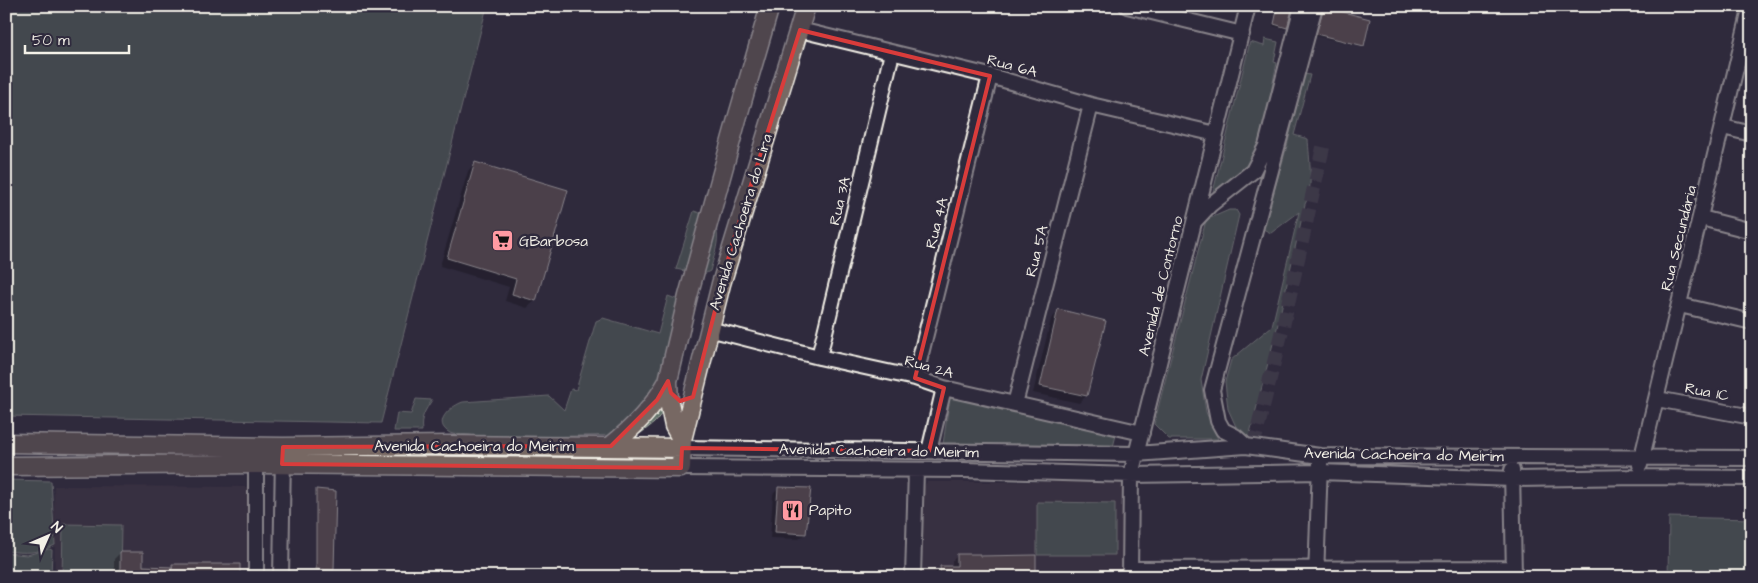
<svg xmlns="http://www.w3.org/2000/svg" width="1758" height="583" viewBox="0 0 1758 583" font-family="'Architects Daughter',sans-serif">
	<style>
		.built { fill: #423946 }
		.green { fill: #5c6e65; stroke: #a8b0a6 }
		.shadow { fill: #0007 }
		.building { fill: #6e5b5c; stroke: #f4f1e8 }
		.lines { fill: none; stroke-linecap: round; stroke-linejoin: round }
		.minor-tunnel { stroke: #4d4857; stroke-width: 14; stroke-dasharray: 14 7; stroke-linecap: butt }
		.minor-casing { stroke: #f4f1e8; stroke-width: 18 }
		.major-casing { stroke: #f4f1e8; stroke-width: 21 }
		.minor { stroke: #2f2a3d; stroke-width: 14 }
		.major { stroke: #776864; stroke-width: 18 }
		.marked { fill: none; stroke: #d93c3b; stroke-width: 4; stroke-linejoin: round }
		.labels { text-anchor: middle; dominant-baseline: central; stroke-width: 5; stroke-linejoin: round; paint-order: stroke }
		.street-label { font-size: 15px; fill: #f4f1e8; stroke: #2f2a3d }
		.poi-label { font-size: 15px; fill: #f4f1e8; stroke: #2f2a3d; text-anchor: start }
	</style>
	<rect width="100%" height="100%" fill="#2f2a3d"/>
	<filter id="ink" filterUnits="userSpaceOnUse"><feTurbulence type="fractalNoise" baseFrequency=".02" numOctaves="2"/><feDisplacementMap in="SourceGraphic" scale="10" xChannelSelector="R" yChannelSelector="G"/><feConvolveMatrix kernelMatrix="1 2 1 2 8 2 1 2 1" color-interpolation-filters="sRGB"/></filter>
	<g filter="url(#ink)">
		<!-- built -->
		<path class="built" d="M927,482h197l-1,95h-200v-88z
			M54,486l193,1v90h-192z"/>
		<!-- green -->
		<path class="green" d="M6,6h481l-106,417 -375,-7z
			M1265,39l13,3 -4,20 3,1c-7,30 -12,77 -30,103 -9,12 -23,21 -35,30l38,-154 14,4z
			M1304,74l6,1 -16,60 14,4c1,18 6,50 -3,65l-28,124 -28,109h-3l-8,-6 -10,-22 -3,-27 6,-22 41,-34 27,-114 -28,21 -8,-4 24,-83z
			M1229,210h7l3,5 -38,165 5,32 12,27h-49l-15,-15 52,-204z
			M694,211c34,10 23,34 16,60l-8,4 -26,-6z
			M668,296l8,3 8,6 -3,42 3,10 -12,40 -9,15 -9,11 -13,10 -17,2 -146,3c-9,-7 -24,0 -31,-7 -14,-11 6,-26 16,-29l86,-6 15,14 7,-21 5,1 20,-69 7,-3 55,16z
			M950,396l166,39 -3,12 -170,-3z
			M416,399l16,1c-7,11 -12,17 -10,31h-28l3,-18 14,1z
			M6,480l45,1 4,64c-19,9 -29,8 -49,6z
			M1037,502l78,1v52h-78z
			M1669,517l83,2v58h-84z
			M63,524l58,1 -1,52h-58z
			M49,549l3,1 -1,27h-45v-24l21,2z"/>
		<!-- shadow -->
		<path class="shadow" d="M1278,6l8,21 -1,2 -12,-3z
			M1324,8l39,37 -2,1 -45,-10z
			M475,163l92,28 -32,110 -8,7 -22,-7 4,-14 -69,-21 28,-95z
			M1059,311l27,85 -7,7 -46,-10 18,-74z
			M779,488l26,46 -6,5 -29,-1 3,-44z
			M317,491l16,79 -2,1 -16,-1v-78z
			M120,553l21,15h30l2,-3 66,12h-125v-18z
			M957,556l22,1h56v20h-100v-4l6,-6h11v-6z"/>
		<!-- building -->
		<path class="building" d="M1278,6h15l-6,22 -13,-4z
			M1324,7l46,12 -6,27 -48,-12z
			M475,162l93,28 -32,111 -24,-7 4,-15 -69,-21z
			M1058,309l48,12 -19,75 -47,-10z
			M778,487l33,1 -5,46 -31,-2z
			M316,489l20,2 -2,79 -18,-1z
			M120,552h23v14l29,1v10h-52z
			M957,554h23v2l56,-1v18h-18v4h-77l-1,-11h17z
			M172,564h68v13h-67z"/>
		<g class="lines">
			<!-- minor-tunnel -->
			<path class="minor-tunnel" d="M1253,447l30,-121 41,-183"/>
			<defs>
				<path id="minor" d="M1127,6l115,28
					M800,30l190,46 101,29 125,29
					M1723,127l29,7
					M1701,218l51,13
					M1195,221l15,-16 43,-34 13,-25 36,-140
					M1680,305l72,17
					M709,329l110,28 96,21 29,10 198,45
					M819,357l73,-304
					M915,378l75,-302
					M1657,399l95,18
					M1015,404l76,-299
					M1246,446l-11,-10 -12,-6 -5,-9 -6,-31 103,-384
					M682,448l454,6 110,-8 74,10 432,2
					M929,451l15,-63
					M256,455v122
					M1640,465l111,-459
					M681,468l283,2 167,5 189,-3 193,7 125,-2 114,1
					M1512,470l2,106
					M1130,569l384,-1
					M281,577l2,-122
					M913,577l3,-107
					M1130,577l1,-102 117,-469
					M1316,577l4,-114"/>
				<path id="major" d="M682,440l-8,-14 -5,-24 -1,-21 20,-85 49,-177 33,-113
					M6,443l277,4 165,-2 234,3
					M611,446c23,-19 42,-38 57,-65
					M6,466l250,-2 425,4 1,-28 39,-156 85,-278"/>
			</defs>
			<!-- minor casing -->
			<use href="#minor" class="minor-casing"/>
			<!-- major casing -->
			<use href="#major" class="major-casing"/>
			<!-- minor -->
			<use href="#minor" class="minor"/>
			<!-- major -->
			<use href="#major" class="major"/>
		</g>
	</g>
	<!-- marked area -->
	<path d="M0 0H1758V583H0ZM800,30l190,46 -75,302 29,10 -15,63 -247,-3 -1,20 -399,-4 1,-17 328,-1 46,-46 11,-19 3,12 9,8 13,-4 38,-149z" fill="#2f2a3d" fill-opacity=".55" fill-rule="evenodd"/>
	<path class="marked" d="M800,30l190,46 -75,302 29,10 -15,63 -247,-3 -1,20 -399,-4 1,-17 328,-1 46,-46 11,-19 3,12 9,8 13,-4 38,-149z"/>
	<!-- icons -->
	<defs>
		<symbol id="supermarket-square" viewBox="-11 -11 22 22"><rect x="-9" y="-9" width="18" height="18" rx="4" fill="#ff9aa2" stroke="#2f2a3d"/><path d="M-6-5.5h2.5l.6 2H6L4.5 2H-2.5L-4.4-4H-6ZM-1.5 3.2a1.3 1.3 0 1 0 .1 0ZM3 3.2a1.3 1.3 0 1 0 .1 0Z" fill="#111"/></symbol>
		<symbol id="restaurant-square" viewBox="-11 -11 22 22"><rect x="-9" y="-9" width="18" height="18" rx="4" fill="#ff9aa2" stroke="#2f2a3d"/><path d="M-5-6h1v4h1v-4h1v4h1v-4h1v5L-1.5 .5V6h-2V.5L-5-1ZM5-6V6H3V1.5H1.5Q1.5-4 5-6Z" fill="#111"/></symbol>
	</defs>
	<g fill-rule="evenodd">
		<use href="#supermarket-square" x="490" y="228" width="25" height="25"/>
		<use href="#restaurant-square" x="780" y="498" width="25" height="25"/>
	</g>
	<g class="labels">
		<!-- street labels -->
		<g class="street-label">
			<text transform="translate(1012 66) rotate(15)">Rua 6A</text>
			<text transform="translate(840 201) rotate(-77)">Rua 3A</text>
			<text transform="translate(741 222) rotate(-73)">Avenida Cachoeira do Lira</text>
			<text transform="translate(937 223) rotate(-76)">Rua 4A</text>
			<text transform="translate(1679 238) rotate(-76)">Rua Secundária</text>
			<text transform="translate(1037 251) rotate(-76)">Rua 5A</text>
			<text transform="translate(1161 286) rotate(-76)">Avenida de Contorno</text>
			<text transform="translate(929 367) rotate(16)">Rua 2A</text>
			<text transform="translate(1707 392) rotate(11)">Rua 1C</text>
			<text x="474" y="446">Avenida Cachoeira do Meirim</text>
			<text transform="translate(879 451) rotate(1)">Avenida Cachoeira do Meirim</text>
			<text transform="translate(1404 455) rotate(1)">Avenida Cachoeira do Meirim</text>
		</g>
		<!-- poi labels -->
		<g class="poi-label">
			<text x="519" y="241">GBarbosa</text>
			<text x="809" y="510">Papito</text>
		</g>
	</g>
	<!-- margin -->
	<rect width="1758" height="583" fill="none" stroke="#2f2a3d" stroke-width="25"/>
	<rect x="12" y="12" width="1733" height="558" fill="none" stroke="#f4f1e8" stroke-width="2" filter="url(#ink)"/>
	<!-- north arrow -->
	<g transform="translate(48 536) rotate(45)" stroke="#2f2a3d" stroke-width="4" paint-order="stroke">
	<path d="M0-4L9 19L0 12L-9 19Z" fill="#f4f1e8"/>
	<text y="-8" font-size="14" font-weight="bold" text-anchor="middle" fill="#f4f1e8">N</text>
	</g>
	<!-- scale -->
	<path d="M25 45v8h104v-8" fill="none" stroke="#f4f1e8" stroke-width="2.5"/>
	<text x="32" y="45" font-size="15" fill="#f4f1e8" stroke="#2f2a3d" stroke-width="4" paint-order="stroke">50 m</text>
</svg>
